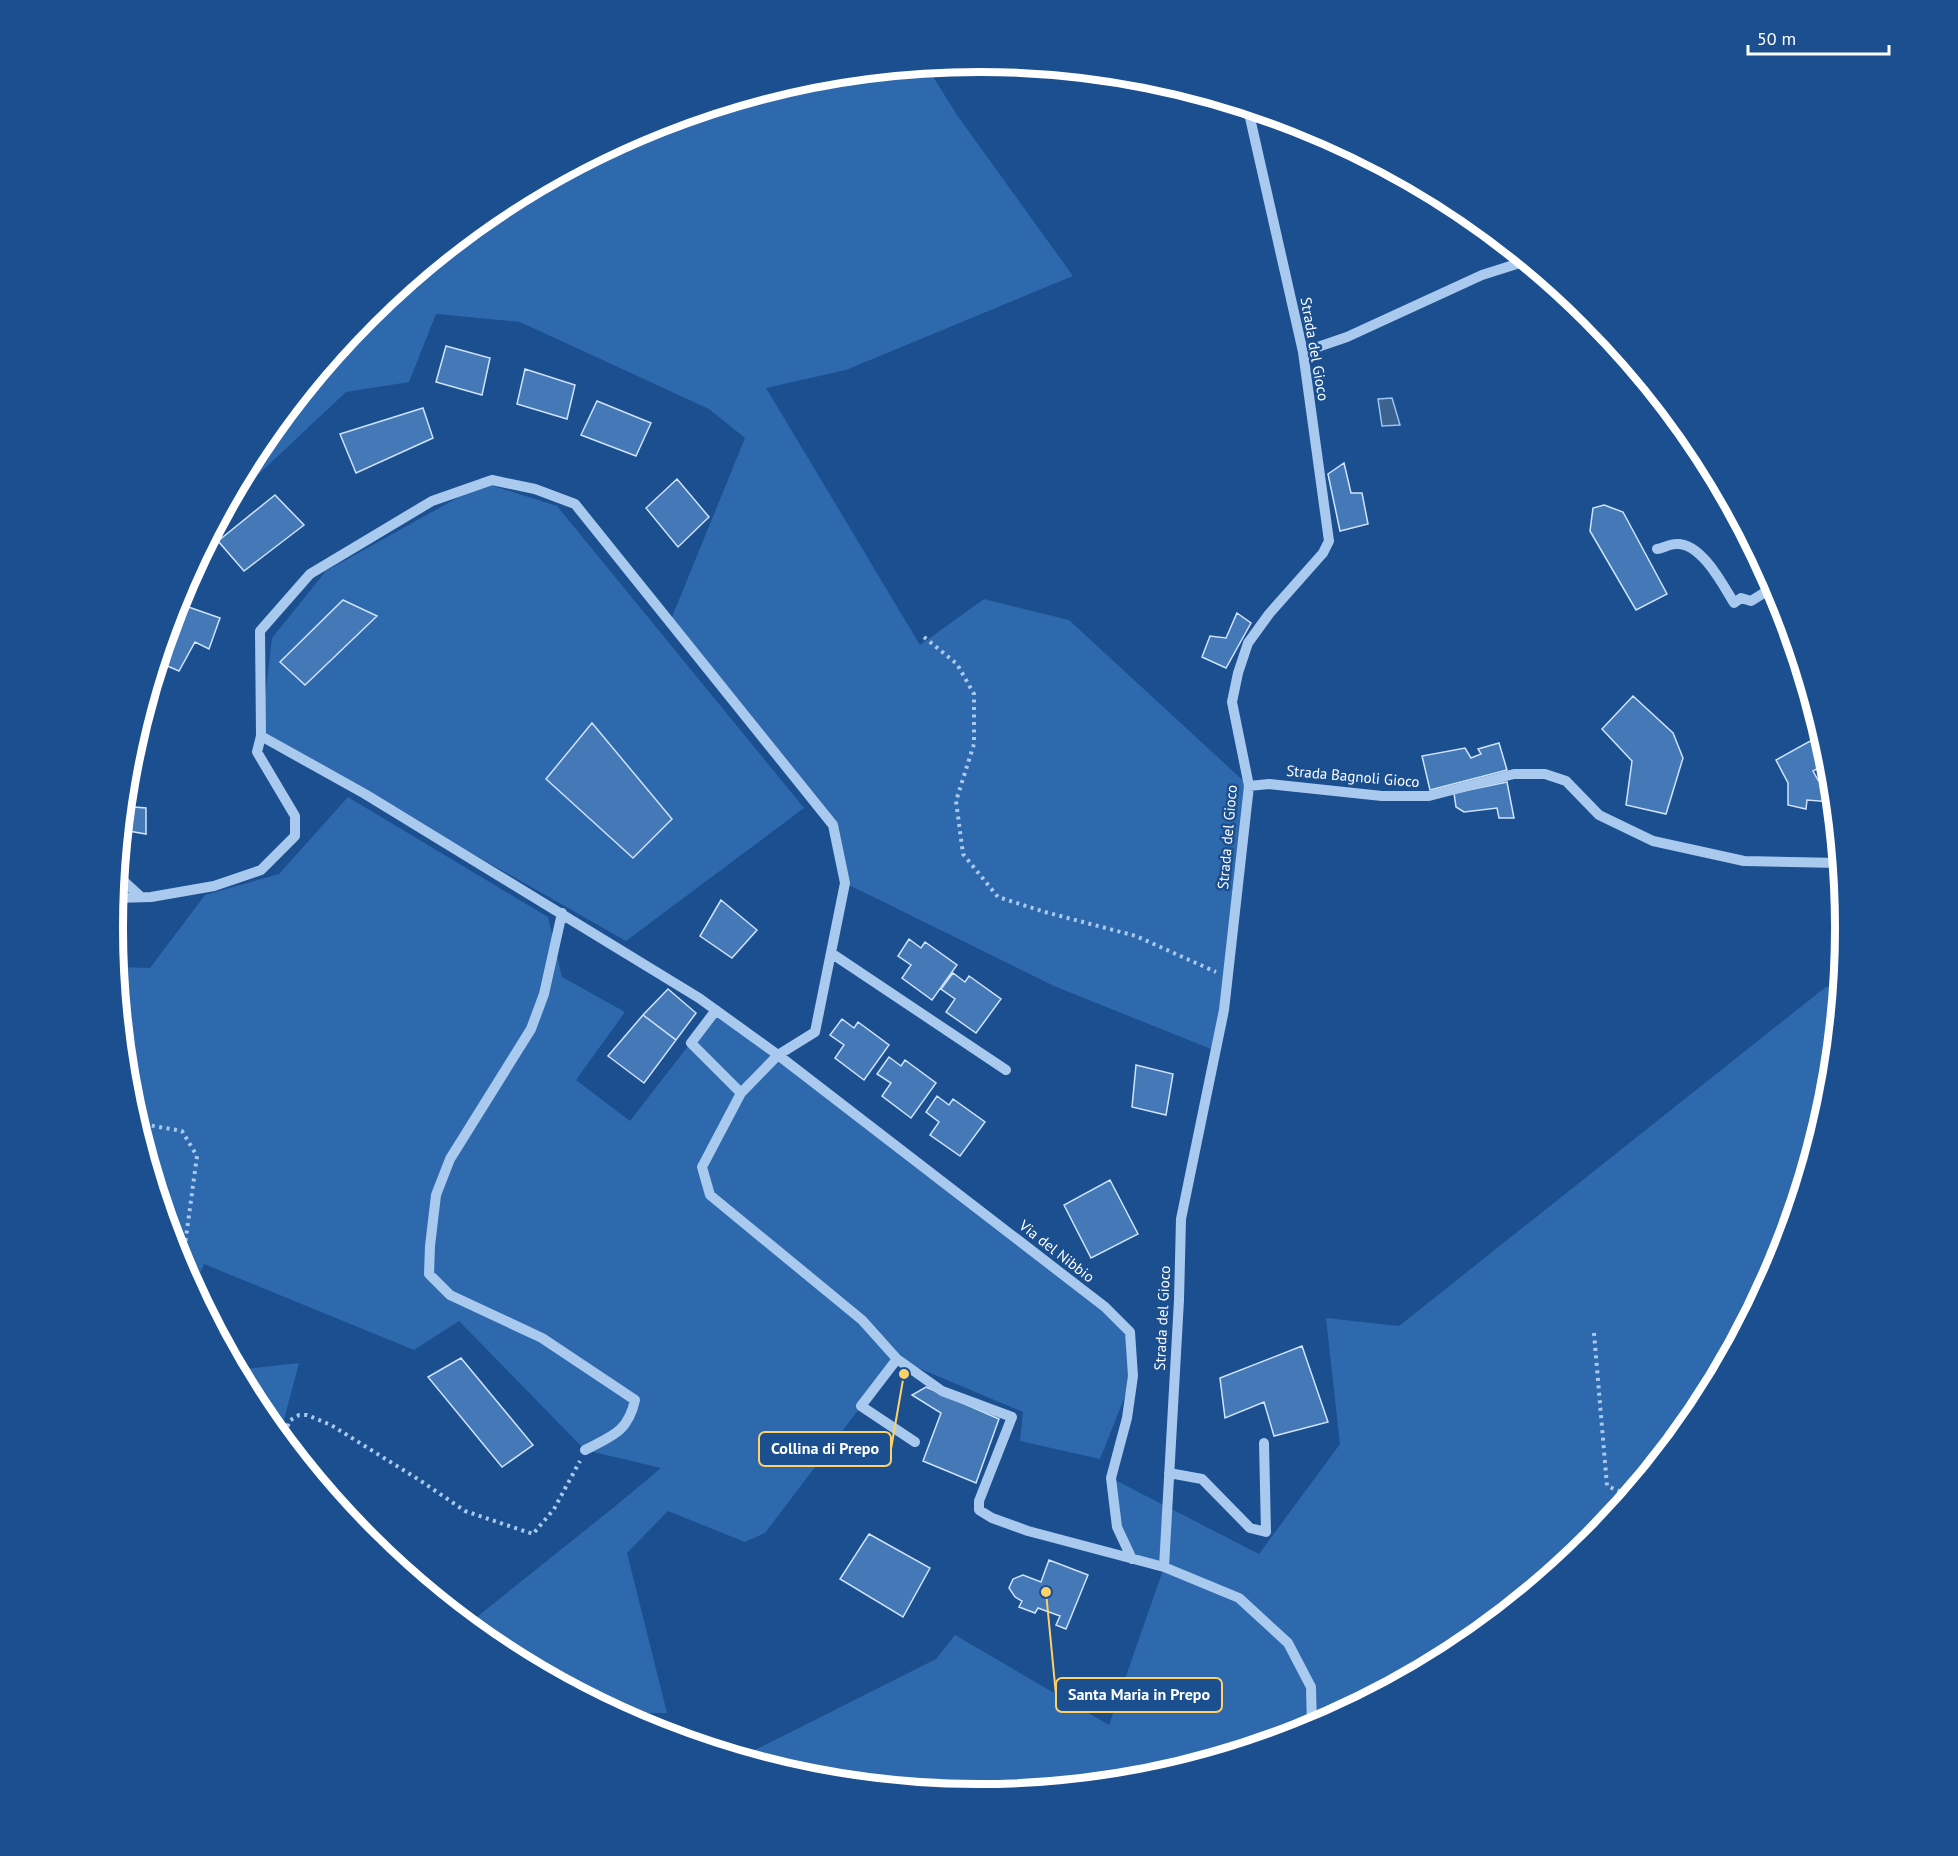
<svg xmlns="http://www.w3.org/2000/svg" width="1958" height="1856" viewBox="0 0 1958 1856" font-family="'PT Sans',sans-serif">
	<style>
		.green { fill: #2e69ad }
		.water { fill: #3c6290; stroke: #9cc4f0; stroke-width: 1.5 }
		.building { fill: #4478b7; stroke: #cfe3fa; stroke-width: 1.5 }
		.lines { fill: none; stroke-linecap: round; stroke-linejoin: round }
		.path { stroke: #a9c9ee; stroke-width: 4; stroke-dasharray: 3 4.5; stroke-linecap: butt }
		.minor { stroke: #a9c9ee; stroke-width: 10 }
		.labels { text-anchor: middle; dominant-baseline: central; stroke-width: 5; stroke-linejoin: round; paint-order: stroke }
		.street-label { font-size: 15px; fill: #fff; stroke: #1b4f8f }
		.rim { fill: none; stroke: #fff; stroke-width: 8 }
		.leader { fill: none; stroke: #ffd166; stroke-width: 2 }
		.callout-dot { fill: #ffd166; stroke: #1b4f8f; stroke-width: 2 }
		.callout { fill: #1b4f8f; stroke: #ffd166; stroke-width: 2 }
		.callout-label { font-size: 16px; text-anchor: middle; font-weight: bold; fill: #fff }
	</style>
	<rect width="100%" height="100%" fill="#1b4f8f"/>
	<!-- green -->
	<path class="green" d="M927,67l30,48 116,161 -227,94 -80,18 154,257 64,-46 85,21 180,166 -33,265 -162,-65 -209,-103 -12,-58 -163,-203 75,-184 -36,-29 -189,-87 -84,-8 -27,68 -63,10 -117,110 30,-56 108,-131 131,-108 150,-80 162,-49z
		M484,483l73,23 247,302 -178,133 -365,-208 11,-95 54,-67z
		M348,797l200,120 14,60 63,35 -49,68 54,41 86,-111 414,322 3,44 -33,83 -80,-18 3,-29 -126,-53 -132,174 -20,9 -77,-31 -41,42 40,160h-49l-121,-65 -29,-24 145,-116 48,-40 -76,-18 -126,-129 -45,29 -210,-86 -10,24 -16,-29 -49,-162 -13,-130 34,1 55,-73 74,-21z
		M1827,986l12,9 -10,102 -50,163 -80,150 -108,131 -131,108 -150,80 -162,49 -169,16 -169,-16 -67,-22 193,-97 19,-24 154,90 55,-158 -32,-8 -15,-32 -6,-49 148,76 81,-110 -14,-126 73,8z
		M299,1363l-19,72 -22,-26 -21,-39z"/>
	<!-- water -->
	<path class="water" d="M1392,398l8,27 -18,1 -4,-27z"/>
	<!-- building -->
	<path class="building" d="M446,346l44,12 -8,37 -46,-13z
		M525,369l50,16 -8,34 -50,-15z
		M597,401l54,22 -15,33 -55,-21z
		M423,408l10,30 -77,35 -16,-39z
		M1344,463l7,30h11l6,31 -28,7 -12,-57z
		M677,479l32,38 -31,30 -32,-39z
		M275,495l29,30 -60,46 -26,-30z
		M1604,505l19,7 44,82 -31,16 -46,-79 3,-23z
		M343,600l34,16 -72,69 -25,-23z
		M177,603l43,15 -11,31 -14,-7 -16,29 -21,-9z
		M1237,613l14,10 -25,45 -24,-11 8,-21 16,2z
		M1633,696l40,37 10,25 -17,56 -40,-9 6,-44 -30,-32z
		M592,723l80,96 -39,39 -87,-79z
		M1812,740l12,25 -11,6 5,9h13l1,22 -25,-2 -1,9 -18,-4v-22l-12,-23z
		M1499,743l8,27 -77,20 -8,-34 43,-8 6,10 10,-4 -3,-5z
		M128,770l7,2 -1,35 12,1v26l-24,-4z
		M1507,782l7,36h-15l-2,-10 -33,4 -8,-5 -2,-14z
		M721,900l36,30 -25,28 -32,-22z
		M909,939l12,9 4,-6 32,23 -25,35 -30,-22 9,-13 -13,-9z
		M953,973l12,9 4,-6 32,23 -25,34 -30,-21 9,-13 -14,-10z
		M668,989l28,24 -20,27 -33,-25z
		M643,1015l33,25 -32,43 -36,-27z
		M842,1019l12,9 4,-6 31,23 -25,35 -29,-22 9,-13 -14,-10z
		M889,1057l12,9 4,-6 31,23 -25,35 -29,-22 9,-13 -14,-9z
		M1136,1065l37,9 -7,41 -34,-8z
		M937,1096l12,9 4,-6 32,23 -25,34 -30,-21 9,-13 -13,-10z
		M1110,1180l28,54 -47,24 -27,-53z
		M1302,1346l26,76 -54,14 -10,-34 -39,16 -5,-40z
		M461,1358l72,87 -31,22 -74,-90z
		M926,1387l73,32 -23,64 -53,-22 18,-48 -29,-18z
		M869,1534l61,34 -27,49 -63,-38z
		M1049,1560l39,15 -22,54 -10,-4 4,-9 -22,-8 -3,5 -16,-6 3,-6 -7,-4 -6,-9 4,-9 10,-4 18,7z"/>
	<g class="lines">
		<!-- path -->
		<path class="path" d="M924,637l33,27 17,30v50l-18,57 7,53 35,43 47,15 91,24 80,36
			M137,1123l45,8 15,25 -13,96
			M1594,1333l13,153 22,9
			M284,1441l5,-20 10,-6h8l24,10 90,56 44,30 68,23 21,-25 26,-48"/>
		<!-- minor -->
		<path class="minor" d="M1303,352l44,-15 135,-62 44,-14
			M1657,549c6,-1 13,-5 19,-5 25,-2 47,41 58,59l7,-5 10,3 16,-10h10
			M1249,786l20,-2 113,12h47l85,-22h31l21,7 33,34 54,26 91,20 95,2
			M118,876l23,21
			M115,898l36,-1 63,-11 47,-16 34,-34v-20l-38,-64 4,-16
			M562,913l-18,81 -13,35 -81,130 -14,36 -6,51 -1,28 21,21 92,43 93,62c-7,32 -23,36 -50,50
			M831,953l175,117
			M716,1010l-25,33 50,50
			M897,1359l-35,-39 -152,-125 -8,-28 39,-74 37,-38 37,-23 30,-149 -12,-58 -258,-321 -40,-15 -43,-9 -60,21 -122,73 -50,57 1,105 104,58 334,204 79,57 327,252 25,25 3,44 -6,42 -16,60 6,49 15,32
			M915,1442l-54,-36 36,-47 45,32 70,26 -33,84v9l13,8 36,13 136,36 75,31 49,45 23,44 1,41
			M1169,1473l33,6 48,49 16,4 -2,-89
			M1164,1567l15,-267 2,-81 43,-209 25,-224 -17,-84 6,-29 10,-30 21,-29 54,-61 6,-12 -26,-189 -55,-243"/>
	</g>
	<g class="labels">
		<!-- street labels -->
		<g class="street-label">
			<text transform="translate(1315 349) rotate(80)">Strada del Gioco</text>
			<text transform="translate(1353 776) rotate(5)">Strada Bagnoli Gioco</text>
			<text transform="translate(1227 837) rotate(-85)">Strada del Gioco</text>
			<text transform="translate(1057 1251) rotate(38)">Via del Nibbio</text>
			<text transform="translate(1162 1318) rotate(-87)">Strada del Gioco</text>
		</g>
	</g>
	<!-- crop -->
	<path d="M0 0H1958V1856H0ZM123 928a856 856 0 1 1 1712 0a856 856 0 1 1-1712 0Z" fill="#1b4f8f" fill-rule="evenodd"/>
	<path class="rim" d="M123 928a856 856 0 1 1 1712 0a856 856 0 1 1-1712 0Z"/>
	<!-- callouts -->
	<path class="leader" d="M904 1374L891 1449M1046 1592L1056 1695"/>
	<g class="callout-dot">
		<circle cx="904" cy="1374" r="6"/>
		<circle cx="1046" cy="1592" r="6"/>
	</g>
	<g class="callout">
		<rect x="759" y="1432" width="132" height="34" rx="6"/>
		<rect x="1056" y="1678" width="166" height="34" rx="6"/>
	</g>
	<g class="callout-label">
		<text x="825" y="1454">Collina di Prepo</text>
		<text x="1139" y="1700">Santa Maria in Prepo</text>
	</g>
	<!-- scale -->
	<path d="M1748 45v9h141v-9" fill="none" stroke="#ffffff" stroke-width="3"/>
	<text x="1757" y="45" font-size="18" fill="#ffffff" stroke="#1b4f8f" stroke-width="4.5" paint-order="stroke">50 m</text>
</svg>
